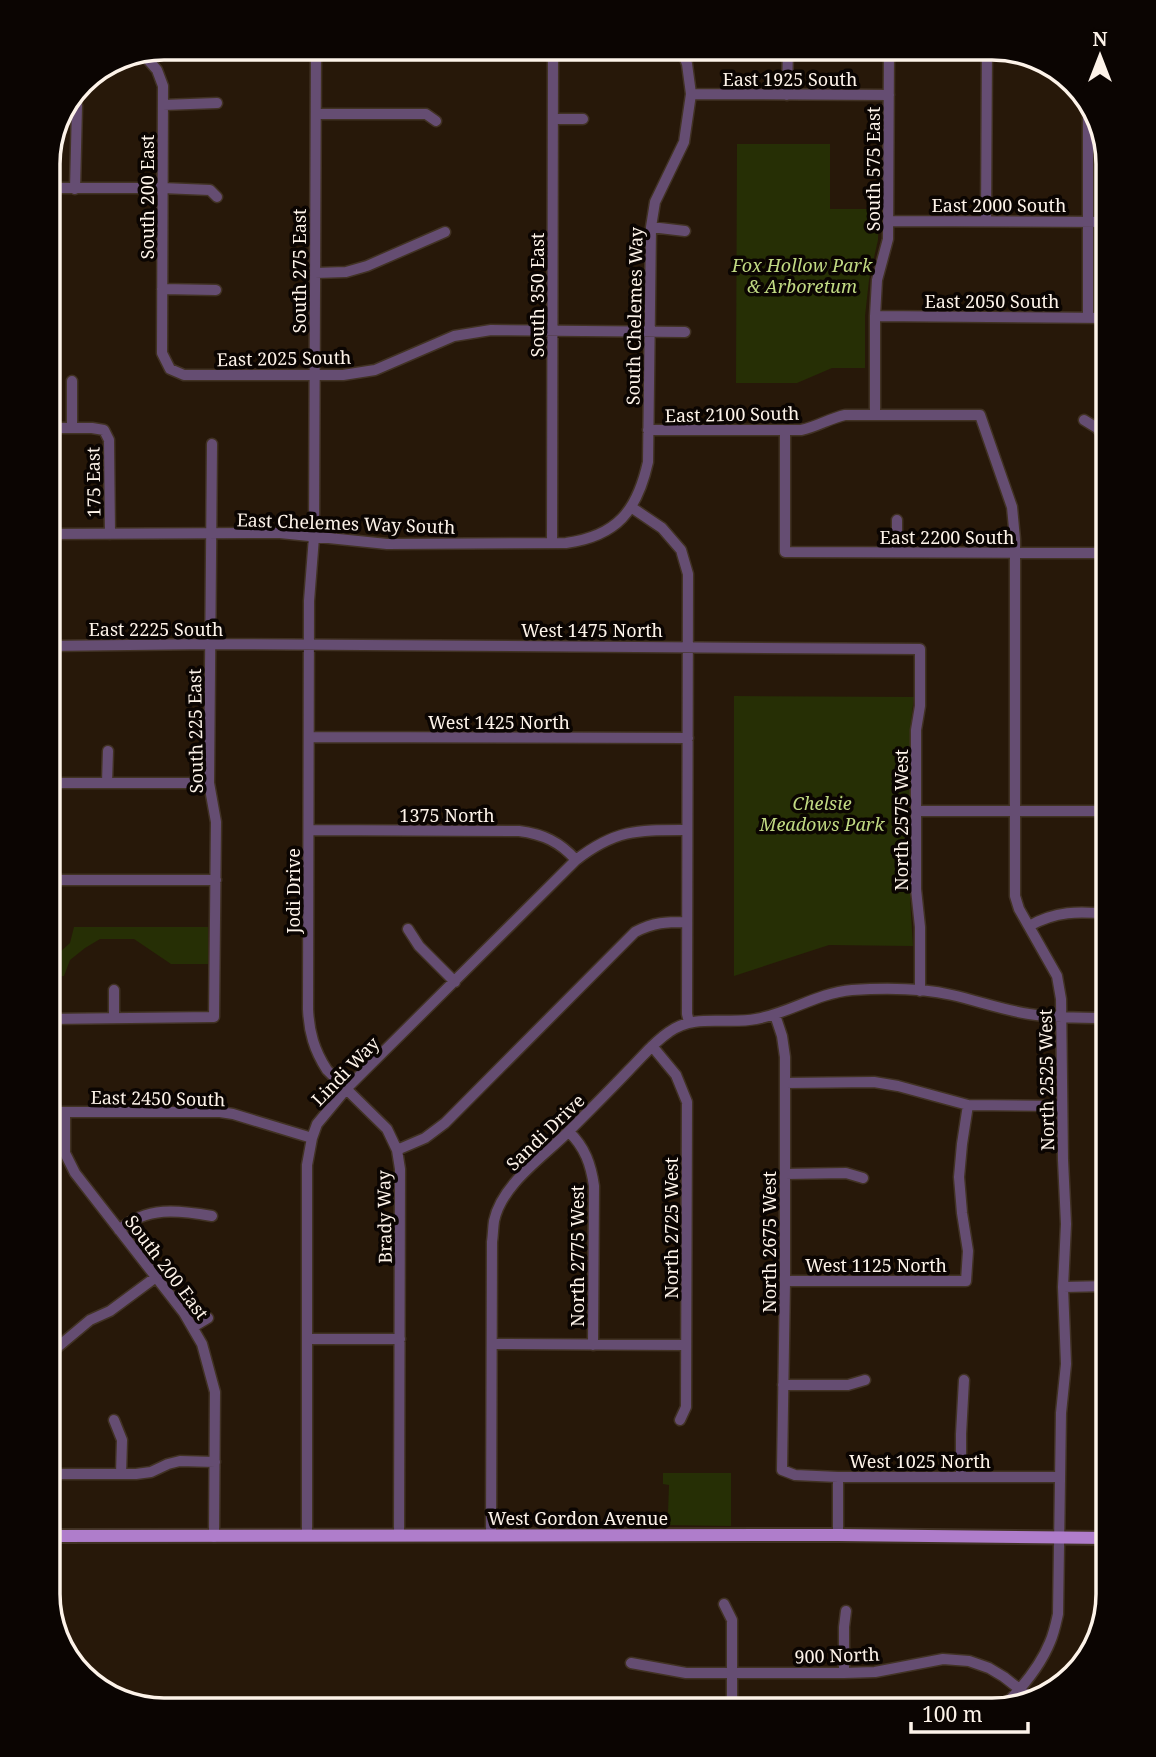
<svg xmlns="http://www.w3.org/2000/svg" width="1156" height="1757" viewBox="0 0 1156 1757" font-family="'Noto Serif',serif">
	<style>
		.park { fill: #262f05 }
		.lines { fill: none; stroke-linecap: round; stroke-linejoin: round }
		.minor-casing { stroke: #413224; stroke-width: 13 }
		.major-casing { stroke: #413224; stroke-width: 16 }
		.minor { stroke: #654d72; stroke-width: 10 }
		.major { stroke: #af7dcb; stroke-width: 12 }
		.labels { text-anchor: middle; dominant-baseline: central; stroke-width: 7; stroke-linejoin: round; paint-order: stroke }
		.street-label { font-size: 18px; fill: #fdf3e9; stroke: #0b0502 }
		.park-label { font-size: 18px; font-style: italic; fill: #c1da83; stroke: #0b0502 }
		.rim { fill: none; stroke: #fdf3e9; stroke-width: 3.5 }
	</style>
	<rect width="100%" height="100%" fill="#271809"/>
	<!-- park -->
	<path class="park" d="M737,144h93v65h49l-1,31 -9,40 -4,36v52h-33l-35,15h-61z
		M734,696l180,1 -4,32v168l3,49 -84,-1 -95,31z
		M74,927h134v37h-37l-37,-25h-34l-15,9 -15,12 -6,16h-17v-14l3,-1 20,-18z
		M663,1473h68v53l-71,-1 1,-11 7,-1 1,-28 -6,-1z"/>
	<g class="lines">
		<defs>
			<path id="minor" d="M316,47l-2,490 -5,64 -1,408c1,23 6,41 19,61l60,59 10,21 3,19 -1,367
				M144,55l13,15 6,16 -1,267 8,16 14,6h159l32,-5 79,-34 37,-6 194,2
				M691,94l198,1
				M787,95l1,-48
				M163,105l54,-2
				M316,114h110l10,7
				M553,119h30
				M47,188h115l48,2 7,7
				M75,189l2,-83
				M888,221l221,1
				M986,221l1,-174
				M651,227l34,4
				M315,273l31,-1 21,-6 78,-34
				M162,289l54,1
				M875,316l234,2
				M1088,317v-217
				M875,415v-99l2,-36 11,-41 1,-192
				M1084,420l13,8 12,15
				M47,428h45l12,2 5,10 1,94
				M72,428v-47
				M648,430h153c16,-3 29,-12 44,-15h135l32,92 3,32v357l4,13 38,67 4,23 2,161 3,64 -3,63 3,77 -5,49 -3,201c-2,9 -4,19 -8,28 -10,25 -28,46 -47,65
				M785,430v122l324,1
				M631,507l31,21 19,22 7,24 -1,440 2,8
				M897,520v32
				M47,534l233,-1 107,11 179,-1c51,-7 71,-32 82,-81l3,-235 4,-25 29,-60 7,-48 -4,-30 -6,-17
				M552,543l1,-496
				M47,646l163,-2 710,5v57l-4,24v159l4,38v64
				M309,737l379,1
				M47,783h162
				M107,783l1,-32
				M917,811h192
				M1106,811l3,-43
				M309,830l210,1c24,3 41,11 57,29
				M47,880h169
				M1029,926c27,-15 49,-15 80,-12
				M408,929l11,17 36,36
				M775,1015l7,21 3,21v224l-3,189 13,5 43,2h221
				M114,1018v-28
				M47,1019l167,-2 2,-195 -7,-39 3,-339
				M652,1046l24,29 11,27 -1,305 -6,13
				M785,1083l89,-1 24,4 70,19 94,1
				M47,1112h173l13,2 79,24
				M65,1112v41l10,20 109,140 18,31 13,48 -1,145
				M569,1132c16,15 22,33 25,54l-1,159
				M397,1150l28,-12 20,-15 190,-191c19,-10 31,-10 52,-10
				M785,1174l61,-1 17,5
				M119,1230c28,-24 59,-20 93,-14
				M785,1281h181l2,-30 -6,-38 -3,-36 3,-33 6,-39
				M1063,1287l46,-1
				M193,1327l15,-9
				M307,1339h93
				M492,1344l194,1
				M47,1356l43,-36 20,-9 46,-34
				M783,1385h65l17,-5
				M114,1420l8,20 -1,34
				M47,1474h89l15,-2 17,-8 12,-3 35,1
				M838,1477v58
				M961,1477v-43l3,-54
				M307,1536v-371l5,-27 5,-14 29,-35 230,-229c40,-31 62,-30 110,-30
				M491,1536l1,-294c1,-7 1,-14 2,-21 8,-38 51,-65 77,-92 20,-20 40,-40 59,-60 13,-13 24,-27 39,-37 26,-19 58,-7 87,-13 34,-6 61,-26 96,-29 31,-2 70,-2 100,5 26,6 51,15 77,19 27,4 53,4 80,4
				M724,1604l8,16v90
				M631,1663l55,10h158l31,-1 68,-13 26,2 20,7 15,9 28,22
				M844,1673v-46l2,-16"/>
			<path id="major" d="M47,1536l791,-1 271,3"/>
		</defs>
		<!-- minor casing -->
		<use href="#minor" class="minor-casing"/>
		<!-- major casing -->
		<use href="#major" class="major-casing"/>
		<!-- minor -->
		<use href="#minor" class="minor"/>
		<!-- major -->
		<use href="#major" class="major"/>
	</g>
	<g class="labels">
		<!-- street labels -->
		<g class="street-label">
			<text x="790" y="79">East 1925 South</text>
			<text transform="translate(873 169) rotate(-90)">South 575 East</text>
			<text transform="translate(147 197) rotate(-90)">South 200 East</text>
			<text x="999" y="205">East 2000 South</text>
			<text transform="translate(299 271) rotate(-90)">South 275 East</text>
			<text transform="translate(537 295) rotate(-90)">South 350 East</text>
			<text x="992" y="301">East 2050 South</text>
			<text transform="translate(634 316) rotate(-89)">South Chelemes Way</text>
			<text transform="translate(284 358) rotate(-1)">East 2025 South</text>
			<text transform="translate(732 414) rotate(-1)">East 2100 South</text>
			<text transform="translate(93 482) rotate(-91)">175 East</text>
			<text transform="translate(346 523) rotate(2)">East Chelemes Way South</text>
			<text x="947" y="537">East 2200 South</text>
			<text x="156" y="629">East 2225 South</text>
			<text x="592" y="630">West 1475 North</text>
			<text x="499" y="722">West 1425 North</text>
			<text transform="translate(195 731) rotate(-91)">South 225 East</text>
			<text x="447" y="815">1375 North</text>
			<text transform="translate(901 820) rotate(-90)">North 2575 West</text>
			<text transform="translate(293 891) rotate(-90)">Jodi Drive</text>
			<text transform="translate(345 1071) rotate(-46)">Lindi Way</text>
			<text transform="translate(1046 1080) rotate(-91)">North 2525 West</text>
			<text transform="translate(158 1098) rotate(1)">East 2450 South</text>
			<text transform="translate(545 1132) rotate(-44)">Sandi Drive</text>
			<text transform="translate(384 1217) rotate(-91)">Brady Way</text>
			<text transform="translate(671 1228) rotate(-90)">North 2725 West</text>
			<text transform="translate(769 1242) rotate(-90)">North 2675 West</text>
			<text transform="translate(577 1256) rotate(-90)">North 2775 West</text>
			<text x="876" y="1265">West 1125 North</text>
			<text transform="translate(167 1267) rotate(53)">South 200 East</text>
			<text x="920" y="1461">West 1025 North</text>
			<text x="578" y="1518">West Gordon Avenue</text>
			<text transform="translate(837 1655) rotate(-2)">900 North</text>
		</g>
		<!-- park labels -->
		<g class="park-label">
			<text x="802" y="265">Fox Hollow Park<tspan x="802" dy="21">&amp; Arboretum</tspan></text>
			<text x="822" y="803">Chelsie<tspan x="822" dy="21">Meadows Park</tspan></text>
		</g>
	</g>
	<!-- crop -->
	<path d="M0 0H1156V1757H0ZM164 60H992A104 104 0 0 1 1096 164V1594A104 104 0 0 1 992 1698H164A104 104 0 0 1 60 1594V164A104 104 0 0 1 164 60Z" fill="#0b0502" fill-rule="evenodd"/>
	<path class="rim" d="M164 60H992A104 104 0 0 1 1096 164V1594A104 104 0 0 1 992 1698H164A104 104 0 0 1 60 1594V164A104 104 0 0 1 164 60Z"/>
	<!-- north arrow -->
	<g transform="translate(1100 56)" stroke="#0b0502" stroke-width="5" paint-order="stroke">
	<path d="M0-5L12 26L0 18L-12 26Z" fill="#fdf3e9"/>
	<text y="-10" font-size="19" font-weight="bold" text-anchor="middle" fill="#fdf3e9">N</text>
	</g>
	<!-- scale -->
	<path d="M911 1722v10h117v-10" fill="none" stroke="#fdf3e9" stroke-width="3.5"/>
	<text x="922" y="1722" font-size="21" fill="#fdf3e9" stroke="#0b0502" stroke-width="5" paint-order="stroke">100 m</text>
</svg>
